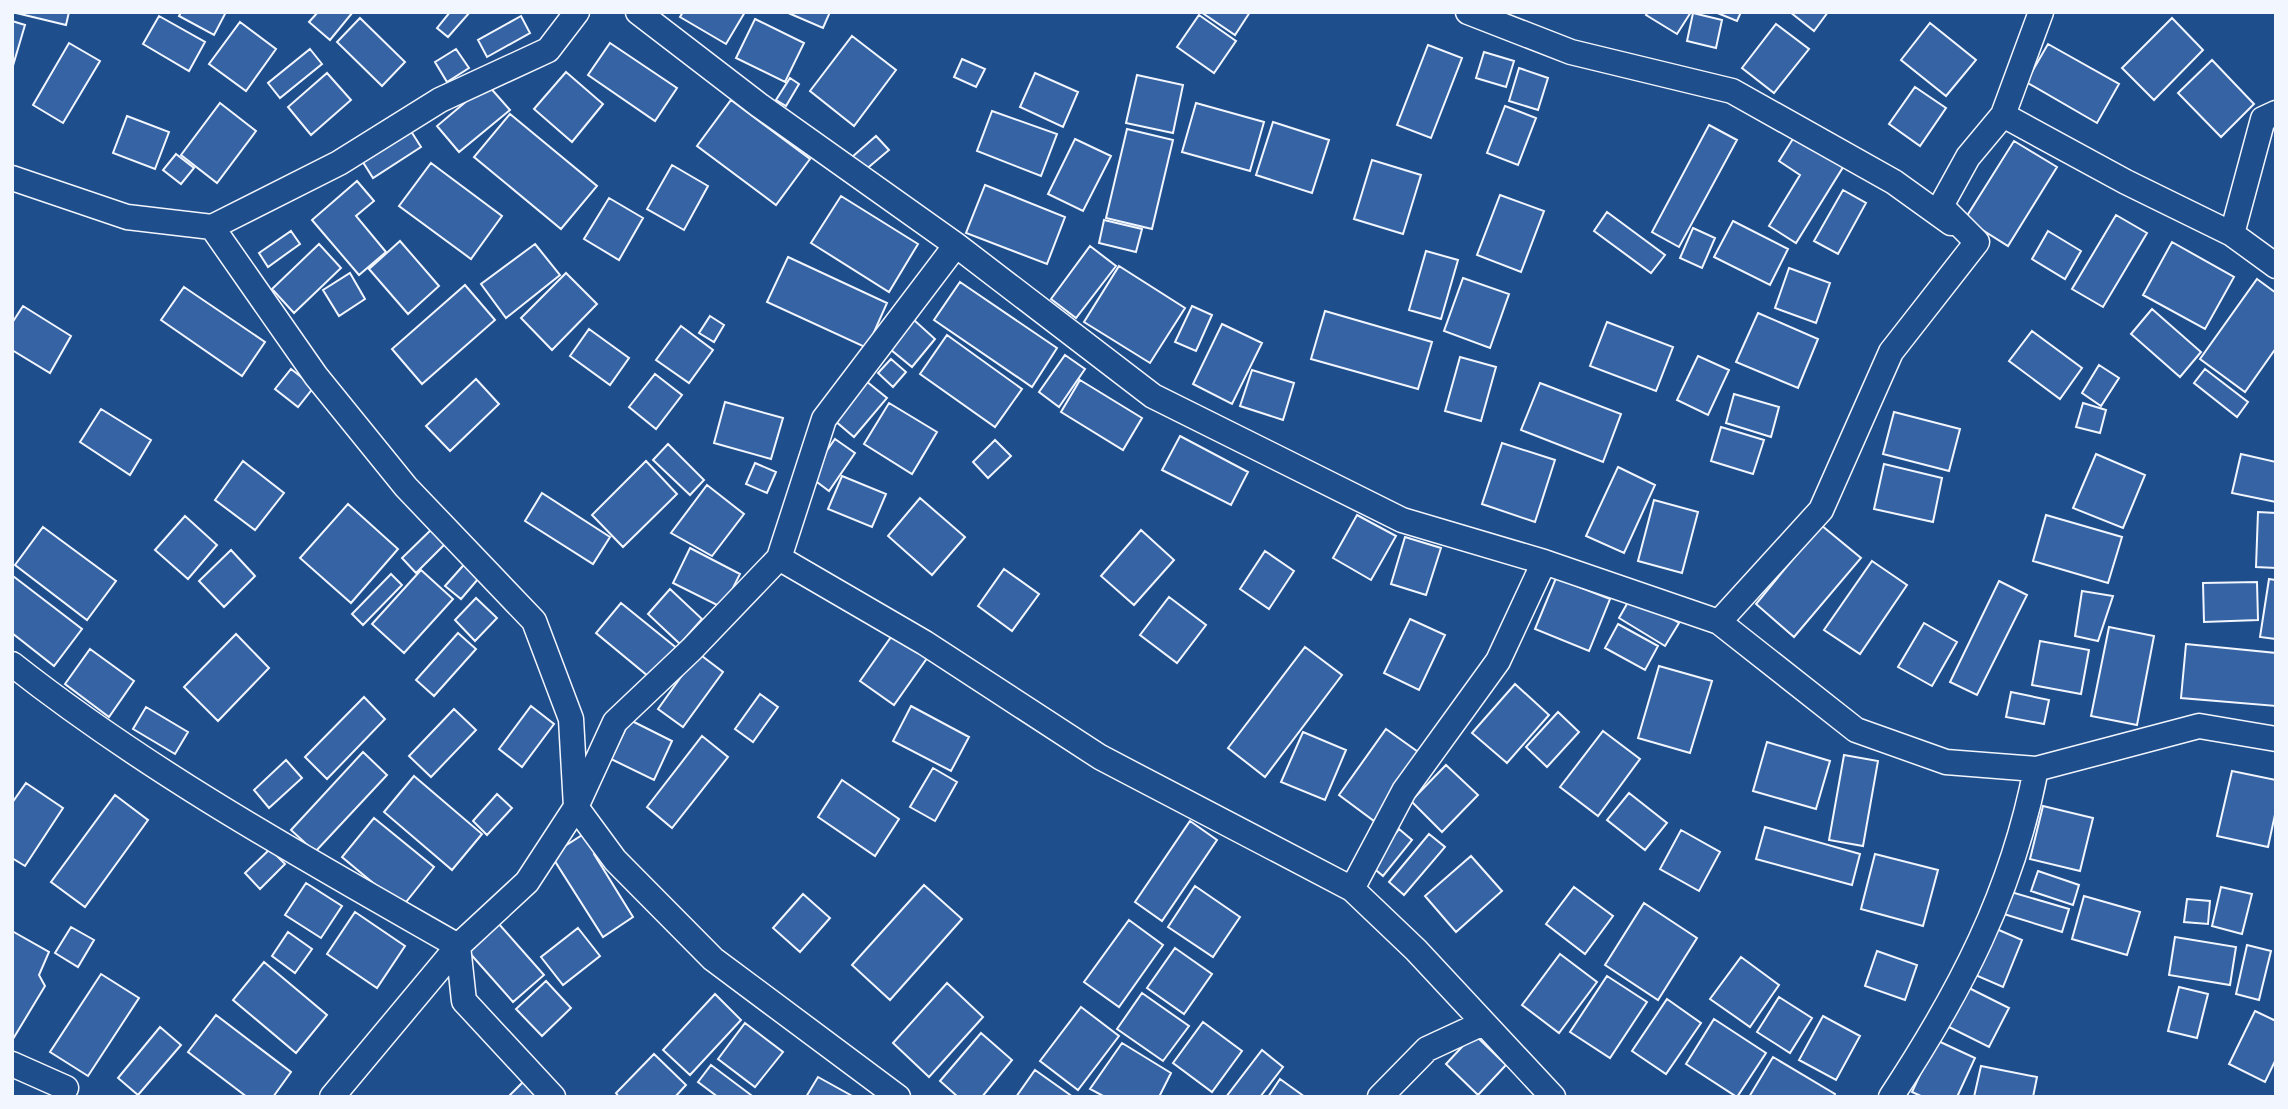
<svg xmlns="http://www.w3.org/2000/svg" width="2288" height="1109" viewBox="0 0 2288 1109" font-family="Georgia,serif">
	<style>
		.building { fill: #3563a3; stroke: #f2f6ff; stroke-width: 2 }
		.lines { fill: none; stroke-linecap: round; stroke-linejoin: round }
		.street-casing { stroke: #f2f6ff; stroke-width: 27 }
		.street { stroke: #1f4e8c; stroke-width: 24 }
	</style>
	<rect width="100%" height="100%" fill="#1f4e8c"/>
	<!-- building -->
	<path class="building" d="M12,12h57l-3,13z
		M181,12h45l-12,23 -35,-19z
		M318,12h35l-23,28 -21,-18z
		M450,12h20l-22,25 -11,-9z
		M683,12h62l-19,32 -46,-27z
		M786,12h44l-7,16z
		M1201,12h49l-15,23z
		M1648,12h43l-14,22 -31,-19z
		M1715,12h26l-4,9z
		M1790,12h38l-14,19z
		M1693,13l29,7 -6,28 -29,-7z
		M1199,15l37,26 -22,32 -37,-26z
		M159,16l46,26 -16,29 -46,-27z
		M521,16l9,17 -43,24 -9,-17z
		M360,18l45,44 -23,24 -45,-44z
		M2172,18l31,32 -49,50 -32,-32z
		M755,19l49,24 -19,39 -49,-24z
		M12,21l13,4 -13,44z
		M240,22l36,27 -30,42 -37,-27z
		M1930,23l46,37 -30,36 -45,-36z
		M1776,24l33,25 -35,44 -32,-25z
		M852,36l44,34 -42,56 -44,-35z
		M69,43l31,18 -37,62 -30,-18z
		M610,43l67,45 -22,33 -67,-46z
		M2048,44l71,40 -22,39 -71,-41z
		M1428,45l34,13 -31,80 -34,-13z
		M310,49l12,15 -42,34 -12,-15z
		M456,49l13,19 -22,14 -12,-20z
		M1484,52l30,9 -8,26 -30,-9z
		M962,59l23,10 -9,18 -22,-10z
		M2212,60l42,44 -33,33 -43,-44z
		M1519,68l29,10 -10,32 -29,-9z
		M566,72l37,32 -31,38 -38,-33z
		M327,73l24,27 -40,35 -23,-28z
		M1035,73l43,19 -15,35 -43,-20z
		M1137,75l46,10 -10,48 -47,-10z
		M790,78l9,6 -13,22 -10,-6z
		M487,84l23,26 -51,42 -22,-26z
		M1915,87l31,21 -26,38 -31,-22z
		M731,100l79,59 -34,46 -79,-59z
		M220,103l36,28 -39,52 -36,-28z
		M1196,103l68,19 -14,49 -68,-19z
		M1505,106l31,12 -18,47 -31,-12z
		M992,111l65,23 -16,42 -64,-25z
		M510,114l87,72 -36,43 -87,-72z
		M127,116l42,16 -14,37 -42,-16z
		M1273,122l56,18 -17,53 -56,-18z
		M1709,125l28,15 -58,107 -27,-15z
		M409,128l12,19 -48,31 -12,-19z
		M1127,129l46,11 -21,89 -46,-11z
		M1796,134l49,30 -49,79 -27,-17 31,-51 -21,-14z
		M876,136l13,14 -25,21 -12,-14z
		M1075,139l36,17 -28,55 -35,-17z
		M2014,141l43,26 -49,79 -43,-27z
		M176,154l18,14 -13,16 -18,-14z
		M1372,160l49,15 -18,59 -49,-15z
		M431,163l71,53 -31,43 -72,-53z
		M672,165l36,21 -24,44 -37,-21z
		M357,181l17,20 -18,15 30,36 -27,23 -47,-55z
		M985,185l80,32 -18,47 -81,-31z
		M1843,190l23,13 -28,51 -24,-13z
		M1500,195l44,16 -23,61 -44,-17z
		M841,196l77,48 -29,48 -78,-49z
		M609,198l34,20 -24,42 -35,-21z
		M1607,212l58,43 -14,18 -57,-42z
		M2116,215l31,18 -44,74 -31,-18z
		M1104,220l38,9 -6,23 -37,-9z
		M1733,221l55,28 -18,36 -56,-28z
		M1693,228l22,10 -13,30 -22,-10z
		M291,231l9,13 -32,23 -9,-14z
		M2048,231l33,20 -16,28 -33,-20z
		M400,241l39,45 -31,28 -39,-45z
		M2172,242l62,35 -29,52 -62,-34z
		M319,244l22,24 -47,45 -22,-24z
		M535,244l25,31 -54,43 -25,-34z
		M1090,246l26,20 -40,52 -25,-19z
		M1426,251l32,9 -17,59 -32,-9z
		M788,257l99,46 -20,45 -100,-46z
		M1119,266l66,42 -35,55 -66,-41z
		M1789,268l41,15 -14,40 -41,-15z
		M350,273l15,26 -26,17 -16,-26z
		M566,273l31,31 -45,46 -31,-32z
		M1463,278l46,16 -19,54 -46,-17z
		M2257,279l19,14v55l-31,44 -45,-33z
		M960,282l97,66 -25,39 -98,-67z
		M465,285l30,35 -73,64 -30,-35z
		M184,287l81,55 -23,34 -81,-56z
		M23,306l48,30 -21,37 -38,-23v-27z
		M1192,306l20,9 -16,36 -21,-9z
		M2152,309l49,43 -21,25 -49,-43z
		M1325,311l107,31 -14,47 -107,-30z
		M1758,313l60,26 -20,49 -62,-26z
		M710,316l14,9 -10,17 -15,-9z
		M914,320l21,19 -23,28 -22,-18z
		M1607,322l66,25 -17,44 -66,-25z
		M1222,324l40,19 -30,61 -39,-20z
		M681,326l32,24 -24,33 -33,-23z
		M589,329l40,29 -19,27 -40,-29z
		M2032,331l50,37 -22,31 -51,-38z
		M947,335l75,54 -27,38 -75,-53z
		M1065,355l20,14 -26,38 -20,-15z
		M1698,356l31,14 -21,45 -31,-15z
		M1460,357l36,10 -15,54 -36,-10z
		M891,359l15,13 -13,15 -15,-14z
		M2099,365l20,13 -18,28 -19,-13z
		M291,369l23,18 -16,20 -23,-18z
		M2205,369l43,33 -11,15 -43,-34z
		M1252,370l42,13 -11,37 -43,-14z
		M655,374l27,21 -26,34 -27,-22z
		M476,379l23,25 -49,47 -24,-25z
		M1080,380l62,38 -19,32 -62,-38z
		M866,381l21,17 -33,39 -20,-17z
		M1540,383l81,31 -18,48 -82,-32z
		M1734,394l45,13 -8,30 -45,-14z
		M725,402l58,16 -12,41 -57,-16z
		M889,403l48,29 -25,42 -48,-30z
		M2083,403l23,7 -6,23 -24,-6z
		M101,409l50,31 -21,35 -50,-33z
		M1894,412l66,17 -11,42 -66,-17z
		M1721,427l43,13 -11,34 -42,-13z
		M1180,436l68,36 -17,33 -69,-35z
		M835,439l20,14 -26,38 -20,-15z
		M995,440l16,16 -23,22 -15,-16z
		M1502,443l53,17 -20,62 -53,-18z
		M668,444l36,36 -14,15 -37,-35z
		M2096,454l49,21 -22,53 -50,-20z
		M2241,454l35,8v40l-44,-9z
		M243,461l41,32 -29,37 -40,-30z
		M646,461l31,33 -54,53 -31,-32z
		M755,463l21,9 -9,21 -21,-9z
		M1884,464l58,14 -9,44 -59,-13z
		M1618,467l37,18 -31,68 -38,-17z
		M842,476l44,18 -14,33 -44,-18z
		M707,485l37,29 -32,42 -41,-23z
		M542,493l68,44 -17,27 -68,-43z
		M920,498l45,39 -33,38 -44,-39z
		M1654,500l44,12 -16,61 -44,-12z
		M348,504l50,45 -47,54 -51,-45z
		M2258,512l18,1v55l-20,-1z
		M1357,515l39,21 -25,44 -38,-22z
		M2046,515l76,22 -14,46 -75,-22z
		M185,516l32,29 -29,34 -33,-29z
		M436,525l14,14 -34,34 -14,-15z
		M1821,525l40,33 -67,79 -38,-33z
		M43,527l73,54 -29,39 -72,-55z
		M1141,530l33,30 -40,45 -33,-29z
		M1405,537l36,11 -15,47 -35,-11z
		M690,548l50,26 -17,34 -50,-25z
		M231,550l24,26 -31,31 -25,-26z
		M1265,551l29,20 -25,38 -29,-20z
		M469,559l15,13 -23,27 -16,-13z
		M1872,561l35,24 -47,69 -36,-24z
		M1004,569l35,25 -27,37 -34,-25z
		M421,570l32,29 -49,54 -32,-29z
		M391,574l11,11 -39,40 -11,-11z
		M13,576l69,53 -28,37 -42,-33z
		M1556,578l54,21 -21,52 -54,-22z
		M2269,579l7,1v59l-16,-2z
		M1999,581l28,14 -50,100 -27,-13z
		M2257,582l1,38 -54,2 -1,-39z
		M670,589l32,30 -22,25 -32,-30z
		M2082,591l31,5 -15,45 -23,-5z
		M1632,595l47,28 -14,23 -46,-28z
		M1169,597l37,28 -29,38 -37,-28z
		M476,598l21,20 -22,23 -20,-21z
		M621,603l58,47 -25,31 -58,-48z
		M1410,619l35,16 -26,55 -35,-17z
		M1924,623l33,19 -25,44 -34,-19z
		M1618,624l40,22 -13,24 -40,-22z
		M2109,627l45,9 -17,89 -46,-9z
		M896,630l34,24 -36,51 -34,-24z
		M458,633l18,16 -42,47 -18,-16z
		M236,634l33,34 -51,53 -34,-34z
		M2040,641l49,9 -8,44 -49,-9z
		M2186,644l90,9v53l-95,-8z
		M1305,647l37,28 -77,102 -37,-29z
		M90,649l44,32 -25,36 -44,-33z
		M698,653l25,19 -40,55 -25,-18z
		M1659,666l53,15 -22,72 -52,-15z
		M1515,684l34,31 -42,48 -35,-30z
		M2011,692l38,8 -5,24 -38,-7z
		M760,694l18,13 -25,35 -18,-13z
		M364,697l21,22 -58,60 -22,-22z
		M531,706l23,18 -32,43 -23,-18z
		M911,706l58,31 -18,34 -58,-30z
		M146,707l42,25 -13,22 -42,-25z
		M454,709l22,21 -45,47 -22,-21z
		M1558,712l21,20 -32,35 -21,-20z
		M630,720l42,21 -18,39 -43,-21z
		M1386,729l35,25 -47,67 -35,-26z
		M1603,731l37,28 -42,57 -38,-29z
		M1303,732l43,18 -21,50 -44,-18z
		M702,736l26,21 -56,71 -25,-21z
		M1767,742l63,19 -14,48 -63,-18z
		M363,752l24,23 -72,77 -24,-22z
		M1844,755l34,6 -15,85 -34,-6z
		M286,760l16,18 -33,30 -15,-18z
		M1446,765l32,30 -36,37 -31,-31z
		M933,768l24,14 -22,39 -25,-14z
		M2232,771l44,9v30l-8,37 -51,-11z
		M414,776l68,58 -30,36 -68,-58z
		M842,780l57,39 -24,37 -57,-39z
		M26,783l37,25 -38,58 -13,-8v-55z
		M1629,793l38,30 -22,27 -38,-30z
		M497,794l15,14 -25,27 -14,-14z
		M115,795l33,25 -63,87 -34,-25z
		M2043,806l50,12 -13,53 -50,-12z
		M374,818l60,49 -32,40 -60,-50z
		M1190,821l27,19 -55,81 -27,-19z
		M1765,827l95,27 -8,31 -96,-26z
		M1399,829l13,11 -29,36 -13,-11z
		M590,830l12,19 -8,5 39,63 -30,20 -52,-82z
		M1681,830l39,22 -21,39 -39,-22z
		M1429,834l16,13 -41,48 -15,-13z
		M270,849l15,15 -25,25 -15,-16z
		M1875,854l63,16 -15,56 -62,-17z
		M1471,856l31,35 -46,41 -31,-36z
		M2038,871l41,14 -6,20 -42,-14z
		M306,883l36,23 -21,32 -36,-23z
		M924,885l38,34 -72,81 -38,-35z
		M1195,886l45,31 -27,40 -45,-30z
		M1574,887l39,29 -28,38 -39,-30z
		M2221,887l31,7 -10,40 -30,-8z
		M2011,892l58,17 -7,23 -58,-18z
		M803,894l27,24 -30,34 -27,-24z
		M2084,896l56,16 -13,43 -55,-16z
		M2187,899l23,2 -2,23 -24,-2z
		M1644,903l53,35 -39,62 -53,-35z
		M355,912l50,34 -28,42 -50,-34z
		M1129,920l34,25 -44,62 -35,-25z
		M498,923l46,52 -31,27 -46,-52z
		M71,927l23,13 -16,27 -23,-14z
		M1992,927l30,13 -19,47 -30,-13z
		M578,928l22,28 -37,29 -22,-28z
		M12,931l37,21 -10,23 6,11 -32,53z
		M288,932l24,17 -17,24 -23,-17z
		M2175,937l61,10 -6,38 -61,-10z
		M2247,945l24,6 -12,49 -23,-6z
		M1175,948l37,26 -28,40 -37,-26z
		M1877,951l40,14 -12,35 -40,-14z
		M1560,954l37,28 -38,51 -37,-28z
		M1741,957l38,28 -29,42 -40,-28z
		M264,962l63,53 -31,38 -63,-53z
		M101,974l38,24 -51,78 -38,-24z
		M1607,976l40,26 -37,56 -40,-26z
		M546,981l25,27 -29,28 -26,-27z
		M947,983l36,34 -54,60 -36,-34z
		M1963,985l46,23 -20,39 -46,-23z
		M2179,987l29,7 -11,44 -29,-7z
		M1142,993l47,33 -26,35 -46,-32z
		M715,994l26,26 -51,55 -27,-25z
		M1779,997l33,21 -22,35 -33,-21z
		M1667,999l34,24 -35,51 -34,-23z
		M1081,1007l38,29 -41,54 -38,-29z
		M2255,1011l21,10v38l-11,23 -36,-18z
		M216,1015l75,57 -18,25h-26l-59,-45z
		M1823,1016l37,20 -24,44 -37,-20z
		M1714,1019l52,34 -29,44 -51,-33z
		M1203,1022l39,29 -30,41 -39,-29z
		M745,1023l38,29 -28,35 -37,-28z
		M160,1027l21,18 -43,50 -20,-17z
		M981,1033l31,27 -30,37h-24l-18,-16z
		M1474,1034l32,31 -28,30 -32,-31z
		M1936,1040l39,18 -18,39h-34l-11,-5z
		M1122,1043l49,30 -12,24h-54l-15,-8z
		M1262,1050l21,17 -23,30h-34z
		M654,1054l32,31 -11,12h-56l-3,-4z
		M1773,1057l62,37 -2,3h-84z
		M711,1065l40,30 -2,2h-31l-20,-15z
		M1981,1066l56,11 -4,20h-59z
		M1035,1070l38,27h-57z
		M818,1077l36,20h-48z
		M1280,1079l25,18h-37z
		M525,1080l17,17h-34z"/>
	<g class="lines">
		<defs>
			<path id="street" d="M638,12l121,93 197,140 197,151 249,124 142,42 175,60 137,108 90,32 90,7 163,-43 77,13
				M1468,12l103,40 161,39 162,91 57,41
				M2003,115l123,67 106,52 44,32
				M12,178l115,39 85,10 104,149 90,111 128,134 37,98 5,88 39,53 98,99 185,138
				M212,227l127,-64 101,-63 108,-50 29,-38
				M2232,234l31,-115 13,-6
				M779,558l146,85 175,114 252,132 64,61 137,147
				M1719,622l102,-112 70,-158 86,-110 -36,-36 27,-49 35,-42 38,-103
				M12,664c138,109 294,195 446,282l6,55 89,96
				M1352,889l52,-98 94,-130 46,-99
				M12,1064l54,24
				M332,1097l126,-151 69,-64 49,-75 39,-85 77,-73 87,-91 45,-139 132,-174
				M1380,1097l47,-48 56,-26
				M1891,1097c69,-105 121,-204 145,-328"/>
		</defs>
		<!-- street casing -->
		<use href="#street" class="street-casing"/>
		<!-- street -->
		<use href="#street" class="street"/>
	</g>
	<!-- border -->
	<rect width="2288" height="1109" fill="none" stroke="#f2f6ff" stroke-width="28"/>
</svg>
